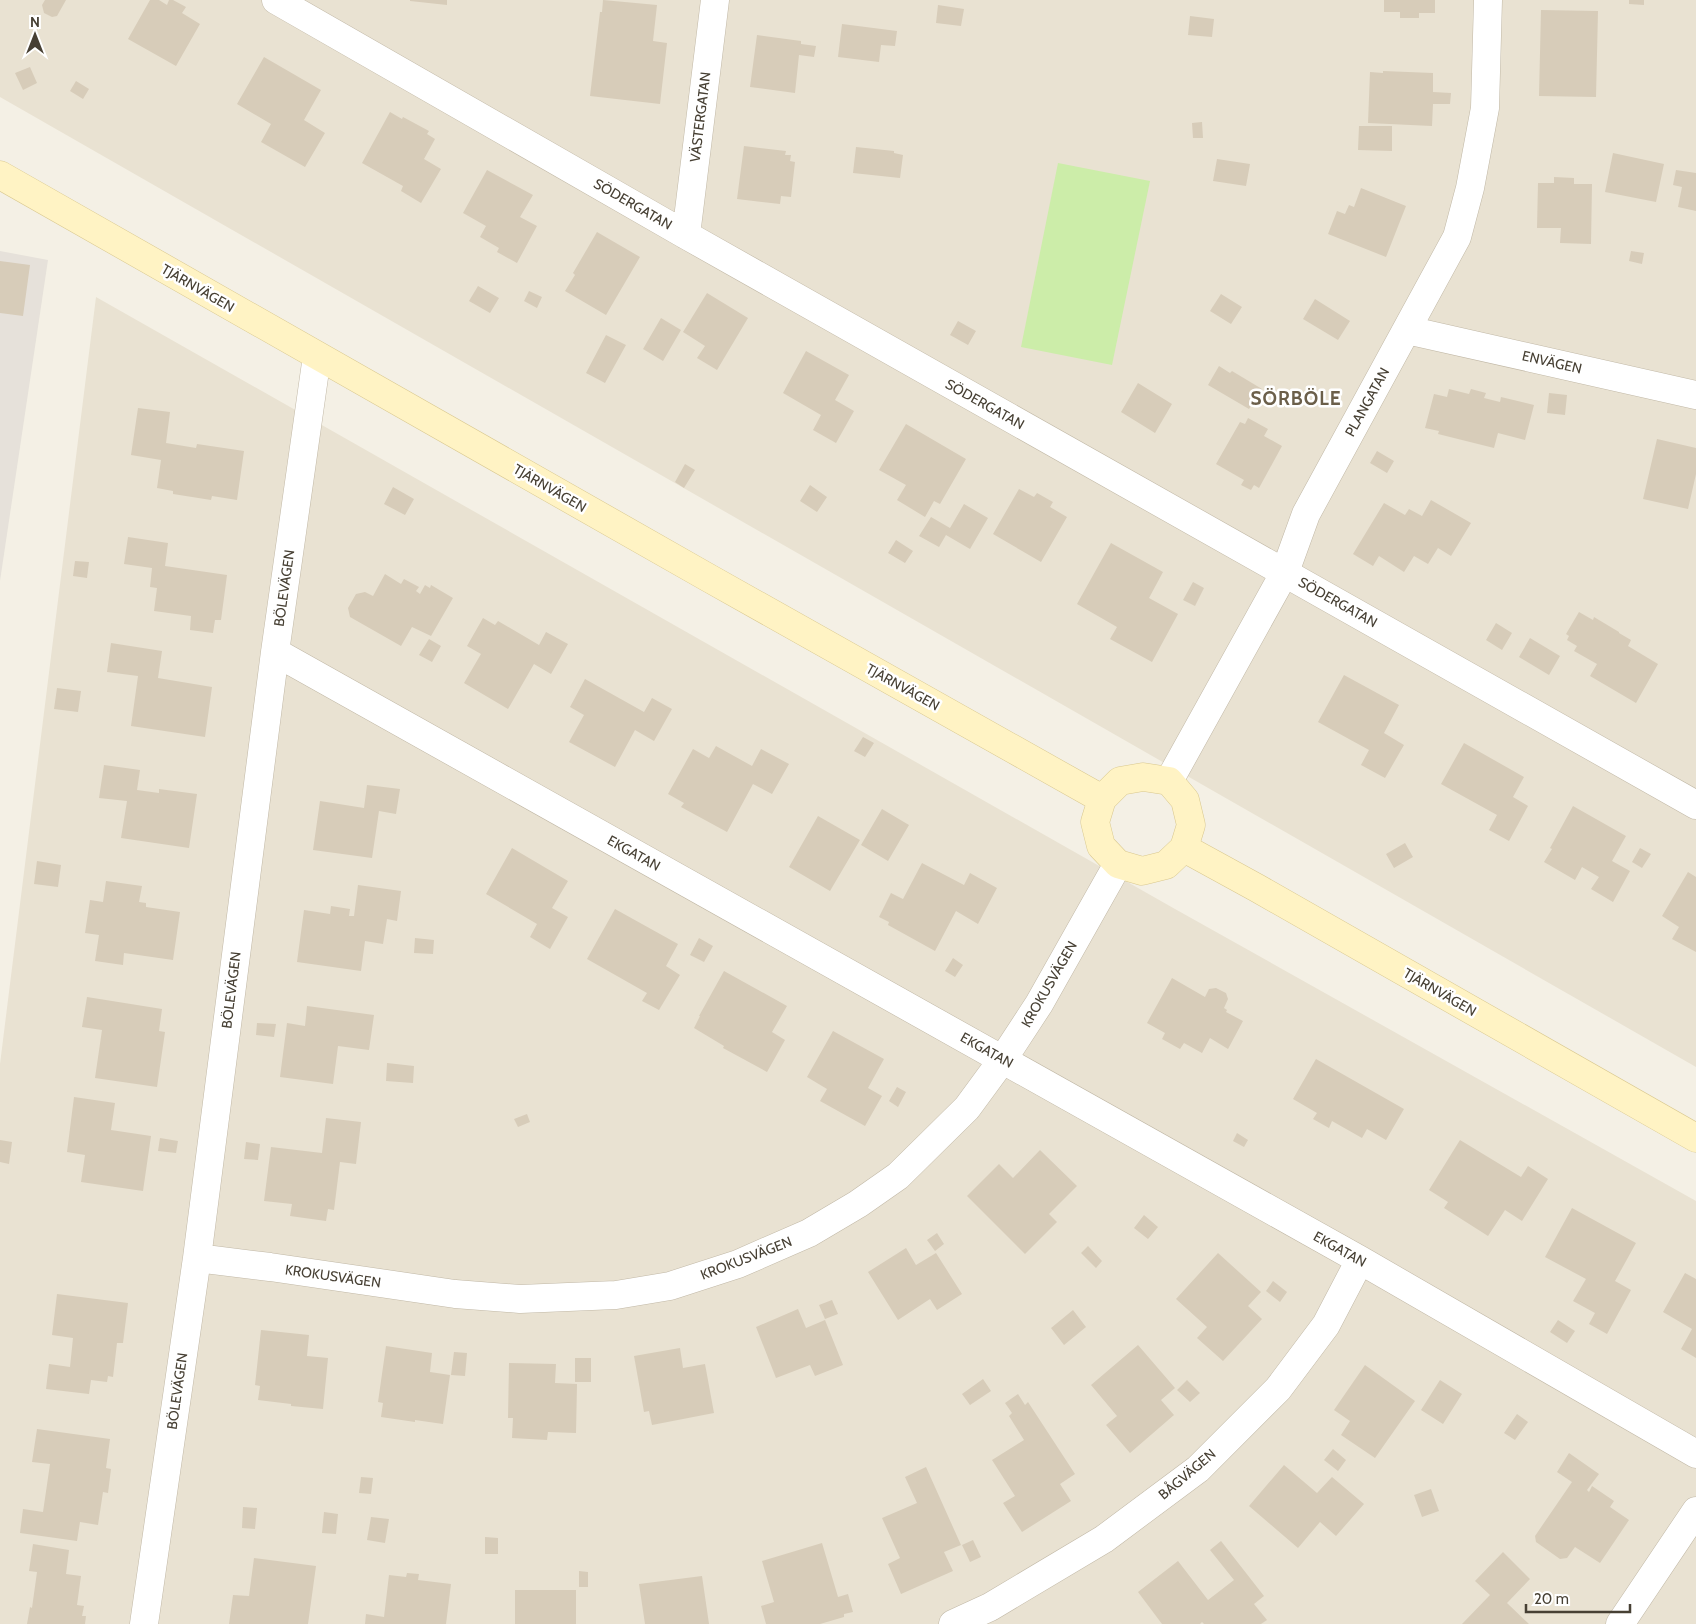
<svg xmlns="http://www.w3.org/2000/svg" width="1696" height="1624" viewBox="0 0 1696 1624" font-family="Cabin,sans-serif">
	<style>
		.residential { fill: #e9e2d2 }
		.industrial { fill: #e6e1da }
		.green { fill: #cceda9 }
		.building { fill: #d7ccb9 }
		.lines { fill: none; stroke-linecap: round; stroke-linejoin: round }
		.street-casing { stroke: #c1b8a6; stroke-width: 29 }
		.secondary-casing { stroke: #d9c88f; stroke-width: 29 }
		.street { stroke: #fff; stroke-width: 28 }
		.secondary { stroke: #fff3c4; stroke-width: 28 }
		.labels { text-anchor: middle; dominant-baseline: central; stroke-width: 5; stroke-linejoin: round; paint-order: stroke }
		.street-label { font-size: 14px; fill: #474034; stroke: #fff }
		.district-label { font-size: 19px; font-weight: bold; letter-spacing: 1px; fill: #6b5f4a; stroke: #fff }
	</style>
	<rect width="100%" height="100%" fill="#f4f0e5"/>
	<!-- residential -->
	<path class="residential" d="M0,0h1696v1067l-1696,-970z
		M96,297l1079,612 521,292v423h-1696v-560z"/>
	<!-- industrial -->
	<path class="industrial" d="M0,251l48,9 -48,321z"/>
	<!-- green -->
	<path class="green" d="M1058,163l92,18 -38,184 -91,-18z"/>
	<!-- building -->
	<path class="building" d="M45,0h21l-9,16 -5,1 -8,-4 -2,-8z
		M150,0h9l8,5 2,-5h4l13,7 -4,6 18,11 -24,42 -48,-27z
		M410,0h37v5l-37,-4z
		M603,0l54,5 -4,36 14,2 -7,61 -70,-8 10,-84h2z
		M1384,0h51v13h-16v5h-19v-6h-16z
		M1629,0h15v5l-15,-1z
		M938,5l26,4 -3,17 -25,-3z
		M1541,10l57,1 -2,86 -57,-1z
		M1190,16l24,3 -2,18 -24,-2z
		M842,24l55,7 -2,15 -14,-1 -2,17 -41,-5z
		M757,35l44,6v3l15,2 -2,11 -15,-2 -4,38 -45,-6z
		M264,57l57,33 -17,30 21,13 -20,34 -44,-25 10,-18 -34,-20z
		M30,67l7,16 -14,7 -8,-17z
		M1383,71l50,2v19l18,1 -1,11h-17l-1,22 -64,-3 2,-51 13,1z
		M76,81l13,8 -6,10 -13,-8z
		M390,112l12,7 1,-2 26,14 -2,3 8,5 -11,20 17,10 -20,34 -20,-12 2,-5 -41,-23z
		M1202,122l1,16h-10l-1,-15z
		M1359,126h33v25l-34,-1z
		M744,146l42,5 -1,4h6l-1,6 5,1 -4,35 -10,-1 -1,8 -43,-5z
		M856,147l38,4v2l9,2 -3,23 -47,-5z
		M1613,153l51,11 -8,38 -51,-10z
		M1217,159l33,5 -4,22 -33,-5z
		M487,170l46,25 -13,22 17,9 -20,37 -20,-11 2,-4 -19,-11 6,-11 -23,-13z
		M1676,170l20,3v38l-18,-4 4,-20 -9,-2z
		M1554,177l20,1v6h18l-1,60 -31,-1 1,-15h-24l1,-45h16z
		M1361,188l45,18 -20,51 -58,-23 9,-23 8,3 4,-9 5,2z
		M597,232l43,25 -34,58 -41,-24 10,-16 -2,-2z
		M1631,251l13,2 -2,11 -13,-3z
		M0,261l30,4 -7,51 -23,-3z
		M478,286l21,12 -9,15 -21,-12z
		M529,291l13,6 -5,11 -13,-7z
		M707,293l41,25 -31,52 -20,-12 8,-12 -22,-14z
		M1221,294l21,13 -11,17 -21,-13z
		M1315,299l35,22 -12,19 -35,-21z
		M661,318l20,12 -18,31 -20,-12z
		M958,321l18,10 -8,14 -18,-10z
		M606,335l20,10 -21,38 -19,-10z
		M806,351l43,24 -14,25 19,11 -18,32 -23,-13 8,-15 -38,-22z
		M1219,366l11,7 2,-2 30,18 -13,20 -41,-24z
		M1138,383l34,21 -17,29 -34,-21z
		M1449,389l20,5 2,-5 15,4 -2,5 16,4 1,-5 33,8 -9,35 -27,-7 -4,15 -56,-14 1,-3 -14,-3 9,-34 13,3z
		M1549,393l18,2 -2,20 -18,-2z
		M138,408l32,4 -4,31 30,5 1,-4 47,7 -7,49 -25,-4 -1,4 -38,-6v-3l-16,-3 4,-28 -30,-5z
		M1248,418l20,11 -4,7 18,10 -23,42 -5,-3 -3,5 -10,-5 3,-5 -28,-16 24,-42 5,2z
		M906,424l60,35 -26,45 -6,-3 -9,16 -28,-17 9,-15 -27,-15z
		M1657,439l39,9v26l-8,35 -45,-10z
		M1377,451l17,10 -7,12 -17,-10z
		M685,464l10,6 -11,18 -9,-6z
		M810,485l17,12 -10,15 -17,-11z
		M393,487l21,12 -9,16 -21,-11z
		M1019,489l15,8 3,-4 16,9 -3,5 17,10 -26,45 -48,-28z
		M1431,500l40,23 -20,33 -13,-8 -10,16 -14,-8 -10,16 -25,-16 -6,10 -20,-12 31,-51 21,12 4,-6 13,7z
		M964,504l24,14 -18,31 -24,-14 -7,12 -20,-11 12,-19 19,11z
		M128,537l40,6 -3,23 62,9 -6,45h-6l-2,13 -23,-3 1,-14 -37,-5 3,-23 -7,-1 2,-19 -28,-4z
		M896,540l17,11 -8,12 -17,-10z
		M1111,543l52,29 -14,26 29,16 -26,48 -42,-23 7,-12 -40,-23z
		M75,561l14,1 -2,16 -14,-2z
		M385,574l16,10 3,-5 15,8 -3,4 4,3 5,-9 5,3 1,-3 22,13 -22,38 -19,-9 -11,19 -51,-29 -2,-9 8,-14 9,-2 8,4z
		M1193,582l11,6 -9,18 -12,-6z
		M1579,612l14,8 1,-3 25,15v1l12,7 -3,6 30,18 -22,39 -46,-27 7,-12 -23,-13 3,-5 -10,-6 2,-4 -3,-2z
		M483,618l12,7 3,-4 41,24 7,-13 22,12 -17,30 -17,-10 -26,45 -44,-26 17,-29 -14,-8z
		M1496,623l16,10 -10,17 -16,-10z
		M1530,638l30,18 -11,19 -30,-18z
		M429,639l12,7 -9,16 -13,-7z
		M111,643l51,8 -4,27 54,9 -7,50 -74,-11 7,-50 -31,-4z
		M1344,675l55,30 -15,28 20,12 -19,33 -24,-13 8,-15 -51,-28z
		M585,679l59,33 8,-14 20,11 -18,32 -19,-11 -20,37 -46,-25 15,-27 -14,-8z
		M57,688l24,3 -3,21 -24,-3z
		M863,737l11,6 -9,14 -11,-6z
		M1464,743l60,34 -11,20 15,9 -19,35 -20,-11 8,-15 -56,-31z
		M716,746l36,20 9,-17 28,15 -17,30 -19,-10 -26,48 -46,-25 3,-4 -16,-9 25,-45 16,9z
		M104,765l36,5 -3,20 22,3v-4l38,5 -8,54 -68,-10 6,-37 -28,-3z
		M367,785l33,4 -4,25 -17,-3 -7,47 -59,-8 7,-49 44,7z
		M1573,806l53,30 -14,25 18,10 -17,31 -22,-13 8,-12 -17,-10 -7,13 -31,-18 8,-13 -2,-1z
		M882,809l27,16 -21,36 -27,-16z
		M818,816l42,24 -30,51 -41,-24z
		M1405,843l8,14 -19,11 -8,-14z
		M512,848l56,33 -16,27 16,9 -18,32 -20,-12 7,-13 -51,-30z
		M1640,848l11,6 -9,14 -10,-6z
		M37,861l24,4 -3,22 -24,-3z
		M922,863l42,22 6,-12 27,15 -19,36 -22,-13 -21,40 -47,-26 1,-3 -10,-5 12,-24 12,6z
		M1688,872l8,5v75l-24,-13 7,-12 -17,-11z
		M106,881l36,5 -3,16 7,1v4l34,5 -7,48 -49,-7 -1,12 -28,-4 4,-26 -14,-2 5,-33 13,2z
		M358,885l43,6 -4,30 -10,-2 -4,25 -18,-3 -4,30 -64,-9 7,-52 26,4 1,-8 19,3 -1,7h5z
		M615,909l63,35 -12,22 14,9 -21,35 -17,-9 5,-8 -60,-34z
		M415,938l19,2 -1,14 -19,-1z
		M699,938l14,8 -9,16 -14,-7z
		M953,958l10,7 -8,12 -10,-6z
		M724,971l63,35 -15,26 13,8 -18,32 -44,-24 1,-2 -30,-18 6,-12h-1z
		M1172,978l33,19 4,-8 7,-1 10,5 2,6 -4,9 3,2 -1,2 17,9 -15,28 -18,-11 -8,15 -18,-10 -4,6 -18,-10 3,-6 -18,-10z
		M87,997l75,12 -3,22 6,1 -8,55 -62,-9 7,-48 -20,-3z
		M307,1006l67,9 -5,35 -31,-4 -5,38 -53,-7 7,-54 18,3z
		M257,1023l19,1 -2,13 -18,-2z
		M833,1031l51,28 -16,29 14,8 -17,30 -45,-25 7,-12 -20,-12z
		M1316,1059l88,50 -18,31 -19,-11 -5,9 -30,-17 -3,7 -16,-9 4,-6 -24,-14z
		M387,1063l27,3 -1,17 -27,-2z
		M897,1087l9,5 -8,15 -9,-6z
		M74,1097l41,6 -4,27 40,6 -8,55 -62,-9 4,-27 -18,-3z
		M527,1114l3,8 -12,5 -4,-8z
		M326,1118l35,4 -5,42 -16,-2 -6,48 -6,-1 -2,12 -36,-5 2,-12 -28,-3 7,-54 51,6z
		M1237,1133l11,7 -4,7 -11,-6z
		M160,1138l18,3 -2,12 -18,-2z
		M0,1140l12,2 -3,22 -9,-2z
		M1460,1140l61,37 7,-11 20,13 -26,42 -17,-11 -17,26 -44,-28 4,-6 -19,-12z
		M246,1142l14,2 -2,16 -14,-1z
		M1040,1150l37,36 -28,28 8,8 -32,32 -58,-58 32,-32 14,14z
		M1572,1208l64,35 -21,38 16,9 -24,44 -18,-10 6,-11 -22,-12 13,-22 -41,-22z
		M1144,1215l14,12 -10,12 -14,-11z
		M937,1233l7,11 -9,7 -8,-11z
		M1088,1246l14,15 -6,7 -15,-15z
		M906,1248l10,17 20,-12 26,41 -25,16 -7,-11 -32,21 -30,-48z
		M1218,1253l43,39 -13,14 14,13 -39,42 -26,-23 10,-11 -31,-28z
		M1685,1273l11,6v79l-15,-9 11,-20 -29,-17z
		M1273,1281l14,11 -7,10 -14,-11z
		M57,1294l71,9 -5,40h-6l-4,34 -5,-1 -1,6 -16,-2 -2,14 -43,-5 3,-25 21,3 3,-29 -21,-3z
		M832,1300l6,14 -13,5 -6,-14z
		M798,1309l8,19 19,-8 18,45 -28,11 -5,-11 -34,13 -20,-51z
		M1073,1310l13,17 -22,18 -13,-17z
		M1558,1320l17,11 -8,12 -17,-11z
		M261,1330l48,5 -2,21 21,2 -5,51 -32,-3v-2l-33,-4 2,-14 -5,-1z
		M1138,1345l37,43 -14,12 13,15 -44,38 -24,-28 11,-9 -26,-31z
		M386,1346l46,7 -2,19 20,3 -7,49 -28,-4v2l-34,-5 2,-14 -5,-1z
		M680,1348l3,20 22,-4 9,49 -62,12 -3,-14 -5,1 -10,-56z
		M454,1352l13,1 -2,23 -14,-1z
		M575,1358h16v24h-16z
		M509,1363l47,1 -1,19 22,1 -1,49 -28,-1 -1,8 -35,-2 1,-20h-5z
		M1365,1365l50,36 -40,57 -34,-23 9,-14 -16,-11z
		M983,1379l8,12 -21,14 -8,-11z
		M1187,1380l13,13 -10,9 -13,-12z
		M1440,1380l22,14 -19,30 -22,-14z
		M1018,1394l7,11 3,-3 47,72 -15,10 11,17 -49,31 -19,-29 12,-7 -23,-36 32,-20 -15,-24 3,-3 -7,-10z
		M1517,1414l11,8 -13,18 -11,-7z
		M37,1429l73,10 -4,29 5,1 -3,24 -5,-1 -5,33 -18,-3 -3,19 -57,-8 3,-24 20,3 7,-48 -18,-2z
		M1333,1449l13,11 -8,11 -14,-11z
		M1569,1453l30,21 -12,16 2,2 3,-6 22,15 -4,6 19,13 -29,43 -25,-16 -8,11 -7,1 -24,-17 -1,-6 37,-54 -15,-10z
		M1284,1465l33,28 15,-16 32,27 -28,32 -16,-14 -22,26 -49,-42z
		M926,1467l35,78 -17,7 9,19 -52,23 -13,-30 12,-6 -18,-40 35,-15 -12,-26z
		M361,1477l12,1 -2,16 -12,-1z
		M1431,1489l8,22 -17,6 -8,-22z
		M243,1507l14,1 -2,21 -13,-1z
		M324,1512l14,2 -2,20 -14,-1z
		M371,1517l18,2 -4,24 -18,-3z
		M485,1537l13,1v16h-13z
		M973,1540l8,17 -11,5 -8,-17z
		M1221,1541l43,55 -10,8 13,16 -6,4h-57l-2,-2 -2,2h-38l-24,-32 40,-31 30,39 26,-20 -24,-30z
		M822,1543l16,54 10,-3 5,18 -9,2v3l-24,7h-54l-5,-18 13,-4 -12,-41z
		M33,1544l36,6 -3,24 15,2 -4,29 7,1 -2,10h4l-1,8h-58l3,-17 2,1 5,-36 -8,-1z
		M1503,1552l27,27 -23,24 22,21h-67l28,-29 -15,-14z
		M254,1558l62,8 -8,58h-79l4,-29 16,1z
		M579,1571l9,1v15h-9z
		M407,1573l12,1 -1,6 33,4 -5,40h-81l1,-10 18,3 5,-42 17,2z
		M702,1576l7,48h-64l-6,-40z
		M515,1590h61v34h-61z"/>
	<g class="lines">
		<defs>
			<path id="street" d="M276,0l410,235 1010,570
				M686,235l29,-235
				M1407,330l289,65
				M275,652l1085,608 336,194
				M1169,781l116,-209 21,-58 151,-277 13,-49 15,-80 3,-108
				M197,1258l73,9 185,27 65,5 96,-4 54,-9 68,-22 71,-31 49,-29 40,-28 69,-68 36,-49 36,-55 79,-140
				M144,1624l53,-366 78,-606 42,-296
				M953,1624l37,-17 114,-68 94,-70 80,-80 48,-64 34,-65
				M1620,1624l76,-113"/>
			<path id="secondary" d="M0,175l707,402 395,222
				M1143,777l26,4 16,19 6,25 -7,23 -18,17 -24,6 -24,-7 -17,-18 -6,-24 7,-23 18,-18z
				M1184,848l73,40 439,250"/>
		</defs>
		<!-- street casing -->
		<use href="#street" class="street-casing"/>
		<!-- secondary casing -->
		<use href="#secondary" class="secondary-casing"/>
		<!-- street -->
		<use href="#street" class="street"/>
		<!-- secondary -->
		<use href="#secondary" class="secondary"/>
	</g>
	<g class="labels">
		<!-- street labels -->
		<g class="street-label">
			<text transform="translate(700 117) rotate(-83)">VÄSTERGATAN</text>
			<text transform="translate(633 204) rotate(30)">SÖDERGATAN</text>
			<text transform="translate(198 288) rotate(30)">TJÄRNVÄGEN</text>
			<text transform="translate(1552 362) rotate(13)">ENVÄGEN</text>
			<text transform="translate(1367 402) rotate(-61)">PLANGATAN</text>
			<text transform="translate(985 404) rotate(29)">SÖDERGATAN</text>
			<text transform="translate(550 488) rotate(30)">TJÄRNVÄGEN</text>
			<text transform="translate(284 588) rotate(-82)">BÖLEVÄGEN</text>
			<text transform="translate(1338 602) rotate(29)">SÖDERGATAN</text>
			<text transform="translate(903 687) rotate(29)">TJÄRNVÄGEN</text>
			<text transform="translate(634 853) rotate(29)">EKGATAN</text>
			<text transform="translate(1049 984) rotate(-60)">KROKUSVÄGEN</text>
			<text transform="translate(231 990) rotate(-83)">BÖLEVÄGEN</text>
			<text transform="translate(1440 992) rotate(30)">TJÄRNVÄGEN</text>
			<text transform="translate(987 1050) rotate(29)">EKGATAN</text>
			<text transform="translate(1340 1249) rotate(29)">EKGATAN</text>
			<text transform="translate(746 1258) rotate(-21)">KROKUSVÄGEN</text>
			<text transform="translate(333 1276) rotate(8)">KROKUSVÄGEN</text>
			<text transform="translate(177 1391) rotate(-82)">BÖLEVÄGEN</text>
			<text transform="translate(1187 1474) rotate(-40)">BÅGVÄGEN</text>
		</g>
		<!-- district labels -->
		<g class="district-label">
			<text x="1296" y="398">SÖRBÖLE</text>
		</g>
	</g>
	<!-- north arrow -->
	<g transform="translate(35 35)" stroke="#ffffff" stroke-width="4" paint-order="stroke">
	<path d="M0-4L9 19L0 12L-9 19Z" fill="#474034"/>
	<text y="-8" font-size="14" font-weight="bold" text-anchor="middle" fill="#474034">N</text>
	</g>
	<!-- scale -->
	<path d="M1526 1604v8h104v-8" fill="none" stroke="#474034" stroke-width="2.5"/>
	<text x="1534" y="1604" font-size="15" fill="#474034" stroke="#ffffff" stroke-width="4" paint-order="stroke">20 m</text>
</svg>
